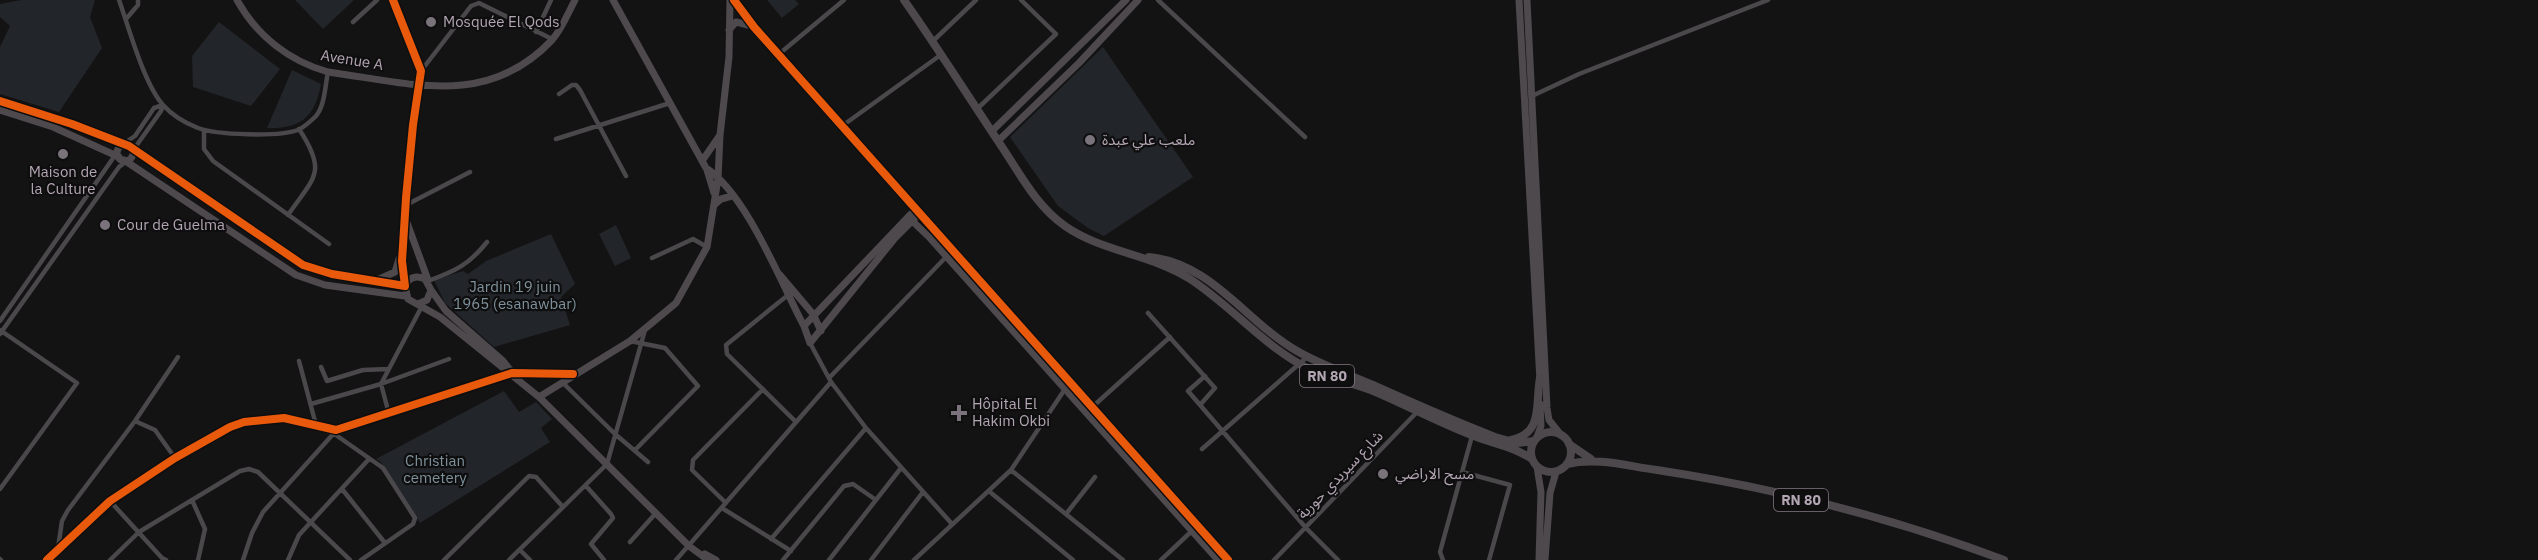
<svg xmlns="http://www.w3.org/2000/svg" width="2538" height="560" font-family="'IBM Plex Sans','Noto Sans Arabic',sans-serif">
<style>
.green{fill:#222529}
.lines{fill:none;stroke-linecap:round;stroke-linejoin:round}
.street{stroke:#4a484a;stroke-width:4.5}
.secondary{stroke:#4d494d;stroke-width:7}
.primary{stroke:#4c484c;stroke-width:8}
.cycleway-casing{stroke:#0f0e0f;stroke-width:11}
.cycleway{stroke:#e8590c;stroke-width:8}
.poi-dot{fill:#7b737b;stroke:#0f0e0f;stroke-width:2}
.labels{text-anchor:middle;stroke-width:4.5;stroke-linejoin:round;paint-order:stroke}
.shield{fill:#0f0e0f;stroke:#827882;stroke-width:1.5}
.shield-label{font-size:14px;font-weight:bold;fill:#b3a6b3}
.poi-label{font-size:15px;fill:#b3a6b3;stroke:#0f0e0f;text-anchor:start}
.street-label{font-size:15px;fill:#b3a6b3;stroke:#0f0e0f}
.park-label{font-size:15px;fill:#7f929c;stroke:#0f0e0f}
</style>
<rect width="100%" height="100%" fill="#141314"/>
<path class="green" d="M 21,0 L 95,0 L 90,17 L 102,48 L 59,112 L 0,94 L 0,47 L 10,26 L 0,17 L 0,4 Z
M 295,0 L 354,0 L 323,29 Z
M 767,0 L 795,0 L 799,4 L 782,18 Z
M 219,22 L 280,69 L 251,106 L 193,87 L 192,56 Z
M 1103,47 L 1193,177 L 1104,236 L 1088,228 L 1058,206 L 1010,137 Z
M 292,70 L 321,84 C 315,117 301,129 267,128 Z
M 616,225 L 631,258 L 615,266 L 599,234 Z
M 551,234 L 575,284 L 561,297 L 570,325 L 494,347 L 445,303 L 434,280 L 463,271 L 468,274 L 486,261 Z
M 504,391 L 519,412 L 536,402 L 552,419 L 541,428 L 550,442 L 420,523 L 380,461 L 376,459 Z"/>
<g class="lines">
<path class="street" d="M 119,0 C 129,28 144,84 163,105 C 172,115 185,123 198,128 C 216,135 279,137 298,130 C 304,127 311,121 316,116 C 325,105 325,86 328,72
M 393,0 L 421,71 L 418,84
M 1158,0 L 1305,137
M 126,19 L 138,5 L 138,0
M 353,22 L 377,0
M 536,32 L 551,0
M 933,41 L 976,0
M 779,54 L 844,0
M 421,71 L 471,6 L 479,3 L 552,39
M 559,94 L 572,85 L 576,85 L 580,90 L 626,176
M 1532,96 L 1579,74 L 1768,0
M 977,109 L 1056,34 L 1021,0
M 842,126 L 942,54
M 204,130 L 204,149 L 213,161 L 329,244
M 556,139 L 670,103
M 123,144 L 135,136 L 154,108 L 163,105 L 161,111 L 134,149
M 406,205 L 470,172
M 288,215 C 314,177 328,173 299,129
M 652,258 L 693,239 L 707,247
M 428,281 C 455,271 469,265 487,242
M 788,295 L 726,345 L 727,354 L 796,422
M 1148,313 L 1215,388 L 1200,405
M 0,321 L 118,151
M 0,330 L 77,383 L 0,489
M 0,334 L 119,167 L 128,160
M 630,341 L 665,348 L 698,386 L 635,450
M 810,343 L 831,382 L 866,428 L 952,524
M 299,361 L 316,425
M 321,367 L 327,381 L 363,370 L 389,369
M 1205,376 L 1188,391 L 1306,528 L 1338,560
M 829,378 L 946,257
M 562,382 L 615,434 L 648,462
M 311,404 L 381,384 L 449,359
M 1090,409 L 1170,337
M 389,414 L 381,384 L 422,306
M 135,421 L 155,430 L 175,458
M 333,433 L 383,468 L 415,518 L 413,524 L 361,560
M 1202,449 L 1307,357
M 1011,470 L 1123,560
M 1462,472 L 1510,485 L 1489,560
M 586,486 L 611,514 L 613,518 L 591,544 L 604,560
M 342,489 L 385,543
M 990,492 L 1073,560
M 192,500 L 205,529 L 198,560
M 110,501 L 162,558 L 166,560
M 726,503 L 692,470 L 693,460 L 763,389
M 722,508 L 791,551
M 1066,514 L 1095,477
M 771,539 L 866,428
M 630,542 L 656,513
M 58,548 L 62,521 L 68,510 L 135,421 L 178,357
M 520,550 L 530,560
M 0,559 L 1,560
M 47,560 L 110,501 L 175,458 L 230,427 L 257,419 L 273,418 L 336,430 L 511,374
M 110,560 L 139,532 L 240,471 L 249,469 L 258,472 L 350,560
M 243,560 L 252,533 L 263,512 L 335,432
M 288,560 L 299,535 L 369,459
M 444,560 L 529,476 L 536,477 L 563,507
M 509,560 L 607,464 L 645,330
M 676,560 L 831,382
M 783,560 L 844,486 L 853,484 L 876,500
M 829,560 L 901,468
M 871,560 L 923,492
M 914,560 L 1011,470 L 1065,389
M 1161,560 L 1194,529
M 1274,560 L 1418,411
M 1443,560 L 1440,552 L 1472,436"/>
<path class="secondary" d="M 237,0 C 257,36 289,61 328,72 C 410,83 487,109 552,40 C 562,29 568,13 575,0
M 613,0 L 706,168 C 747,195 780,281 804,326 L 810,343 L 895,238 L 919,214
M 734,0 L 754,27 L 1228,560
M 1519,0 L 1540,381
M 1527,0 L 1547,408 L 1549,420 L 1561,435
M 729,30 L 736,22 L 752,26
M 0,101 L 72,124 L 129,146 L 303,265 L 332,274 L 405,286 L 402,261 L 406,198 L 418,84
M 0,110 L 53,127 L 119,157
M 992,131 L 1126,0
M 998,141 L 1079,63 L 1138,0
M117 153a8 8 0 1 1 16 0a8 8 0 1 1-16 0Z
M 124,160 L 296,275 L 325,285 L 405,296
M 702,161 L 720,135
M 707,170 L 714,193
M 714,205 L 721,199 L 732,196
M 908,217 L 929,237 L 1218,560
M 406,220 L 428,280
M 780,275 L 813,314 L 821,331
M 377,280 L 395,272 L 399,259
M 431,290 L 446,311 L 503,361 L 511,371
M 418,304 L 427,300 L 431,290 L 425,279 C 416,275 409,277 405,286 L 408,299 L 440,317 L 539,397 L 689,546 L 708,560
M 804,326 L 911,214
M 512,373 L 572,374
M 539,397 L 630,341 L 676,303 L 707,247 L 718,179 L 720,135 L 729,57 L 730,0
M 1537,437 L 1541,426 L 1540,404
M 1537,467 L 1541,492 L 1539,560
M 705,554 L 716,560
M 1545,560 L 1550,493 L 1556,472"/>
<path class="primary" d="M 904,0 C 937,47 968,96 1000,144 C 1019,172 1036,206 1065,226 C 1102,252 1151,254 1190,279 C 1233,307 1266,349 1313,371 C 1335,380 1357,384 1378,393 C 1408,406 1438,422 1469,434 C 1490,443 1513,446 1532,459
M 1149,257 C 1212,263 1246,322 1297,351 C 1321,365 1348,374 1373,385 C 1413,403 1454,421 1495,437 L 1517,443 L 1534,441
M1531 452a20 20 0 1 1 40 0a20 20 0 1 1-40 0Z
M 1511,440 C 1544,433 1535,404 1540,378
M 1569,444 L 1591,459
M 1567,464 C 1597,457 1627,466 1657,470 C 1775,488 1893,518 2004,560"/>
<g class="cycleway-casing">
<path id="cycleway" d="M 734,0 L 754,27 L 1228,560
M 0,101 L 72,124 L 129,146 L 303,265 L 332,274 L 405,286 L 402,261 L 406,198 L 413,125 L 421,71 L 393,0
M 47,560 L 110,501 L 175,458 L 230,427 L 244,422 L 284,418 L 336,430 L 512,373 L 573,374"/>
</g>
<use href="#cycleway" class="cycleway"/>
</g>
<g class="poi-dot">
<circle cx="431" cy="22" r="6"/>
<circle cx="1090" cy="140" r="6"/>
<circle cx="63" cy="154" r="6"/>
<circle cx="105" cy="225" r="6"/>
<path d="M956 404h6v6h6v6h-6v6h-6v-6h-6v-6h6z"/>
<circle cx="1383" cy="474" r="6"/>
</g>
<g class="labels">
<g class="shield">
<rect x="1300" y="365" width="54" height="22" rx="4.5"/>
<rect x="1774" y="489" width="54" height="22" rx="4.5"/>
</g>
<g class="shield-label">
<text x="1327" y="381">RN 80</text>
<text x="1801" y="505">RN 80</text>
</g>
<g class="poi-label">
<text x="443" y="27">Mosquée El Qods</text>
<text x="1102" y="145">ملعب علي عبدة</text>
<text x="63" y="177" text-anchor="middle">Maison de<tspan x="63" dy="17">la Culture</tspan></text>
<text x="117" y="230">Cour de Guelma</text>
<text x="972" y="409">Hôpital El<tspan x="972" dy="17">Hakim Okbi</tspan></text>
<text x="1395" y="479">مسح الاراضي</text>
</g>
<g class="street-label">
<text transform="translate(352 60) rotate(9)" y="5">Avenue A</text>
<text transform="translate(1340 475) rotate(-46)" y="5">شارع سيريدي حورية</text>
</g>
<g class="park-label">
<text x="515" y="292">Jardin 19 juin<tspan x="515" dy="17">1965 (esanawbar)</tspan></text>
<text x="435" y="466">Christian<tspan x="435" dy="17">cemetery</tspan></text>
</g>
</g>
</svg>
